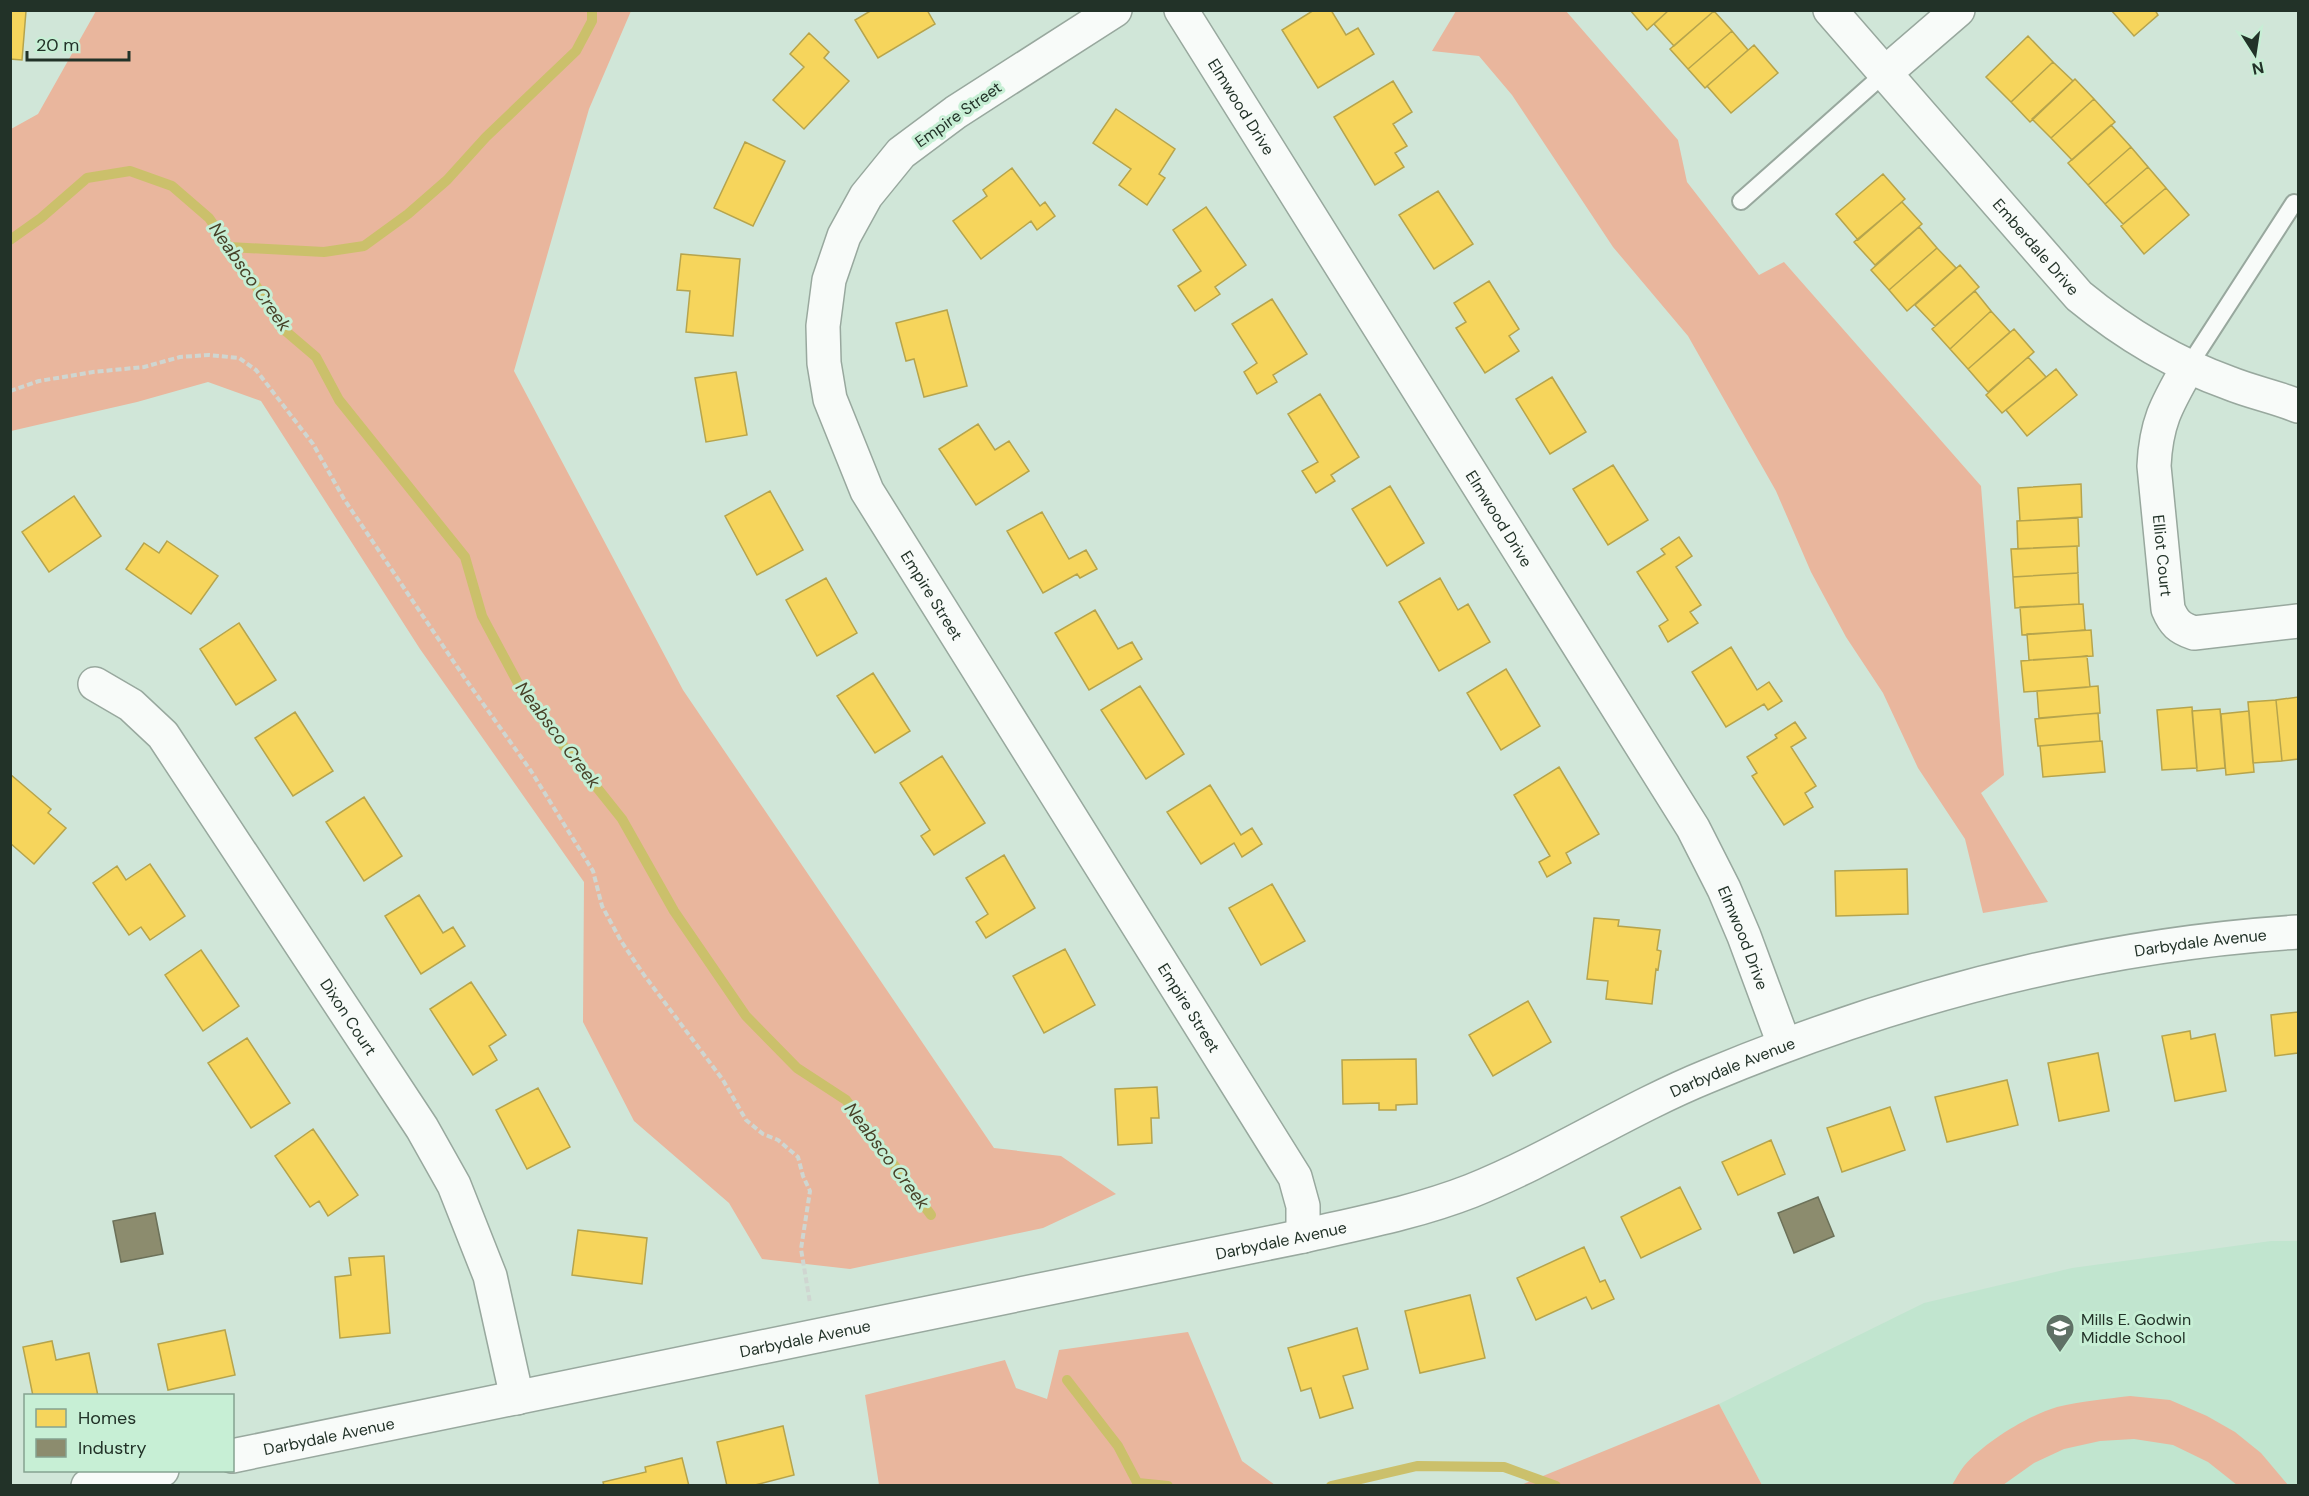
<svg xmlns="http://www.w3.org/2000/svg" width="2309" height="1496" font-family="'DM Sans',sans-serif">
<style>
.built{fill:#c1e5cf}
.green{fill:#e9b69d}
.homes{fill:#f6d55c;stroke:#b6a44c;stroke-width:1.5}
.industry{fill:#8c8c6e;stroke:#6c7159;stroke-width:1.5}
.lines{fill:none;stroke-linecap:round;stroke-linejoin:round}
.stream{stroke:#cbc06b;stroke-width:10}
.lane-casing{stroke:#98a89e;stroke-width:20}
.street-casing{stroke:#98a89e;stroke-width:36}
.secondary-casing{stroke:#98a89e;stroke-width:36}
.path{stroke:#cfd6d1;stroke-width:4;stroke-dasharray:6 3;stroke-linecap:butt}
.lane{stroke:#f8fbf9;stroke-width:16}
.street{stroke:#f8fbf9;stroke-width:33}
.secondary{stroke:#f8fbf9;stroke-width:33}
.labels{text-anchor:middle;stroke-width:6;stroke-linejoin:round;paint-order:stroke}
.street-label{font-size:16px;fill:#223228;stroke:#c7efd5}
.poi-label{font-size:16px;fill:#223228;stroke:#c7efd5;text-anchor:start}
.water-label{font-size:18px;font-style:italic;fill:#474128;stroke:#c7efd5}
</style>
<rect width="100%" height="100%" fill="#d0e6d8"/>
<path class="built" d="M 2271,1241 L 2298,1241 L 2298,1485 L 1762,1485 L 1719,1404 L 1924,1303 L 2072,1268 Z"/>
<path class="green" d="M 96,11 L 631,11 L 589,109 L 514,371 L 683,690 L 994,1148 L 1061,1156 L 1116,1194 L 1043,1228 L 850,1269 L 762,1259 L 729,1203 L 634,1121 L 583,1022 L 584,882 L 420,649 L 261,401 L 208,382 L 137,402 L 11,431 L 11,129 L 38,114 Z
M 1456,11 L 1566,11 L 1678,140 L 1687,182 L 1759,275 L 1784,262 L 1981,486 L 2004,775 L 1981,793 L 2048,902 L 1983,913 L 1965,839 L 1918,768 L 1883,693 L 1846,637 L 1811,572 L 1776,491 L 1688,336 L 1613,247 L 1512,95 L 1479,56 L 1432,51 Z
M 1188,1332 L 1242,1461 L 1275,1485 L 879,1485 L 865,1395 L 1005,1360 L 1016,1388 L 1047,1399 L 1059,1350 Z
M 2130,1396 L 2170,1400 L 2207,1416 L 2235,1432 L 2261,1453 L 2288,1485 L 2237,1485 L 2208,1462 L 2173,1445 L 2134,1439 L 2100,1441 L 2064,1449 L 2034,1463 L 2003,1485 L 1952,1485 C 1956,1479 1959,1472 1964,1466 C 1985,1442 2027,1416 2057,1407 C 2081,1401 2106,1399 2130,1396 Z
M 1719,1404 L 1762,1485 L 1521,1485 Z"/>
<path class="homes" d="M 10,10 L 26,11 L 22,60 L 10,59 Z
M 872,10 L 927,10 L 935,24 L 878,58 L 855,20 Z
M 1314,10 L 1331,10 L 1346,35 L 1358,28 L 1374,54 L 1318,88 L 1282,30 Z
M 1630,10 L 1669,10 L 1647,30 Z
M 1669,10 L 1715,10 L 1674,46 L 1654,24 Z
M 2111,10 L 2155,10 L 2158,15 L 2134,36 Z
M 1714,11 L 1732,31 L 1688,69 L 1670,49 Z
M 1732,31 L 1748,50 L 1705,88 L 1688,69 Z
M 809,33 L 829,52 L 824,58 L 849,81 L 804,129 L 773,100 L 804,67 L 790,54 Z
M 2028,36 L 2053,62 L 2011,102 L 1986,77 Z
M 1754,45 L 1778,73 L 1731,113 L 1707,86 Z
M 2053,62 L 2073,81 L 2030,122 L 2011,102 Z
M 2075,79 L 2094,99 L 2051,138 L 2032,119 Z
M 1393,81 L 1412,112 L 1393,124 L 1407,146 L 1395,153 L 1404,167 L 1375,185 L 1334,117 Z
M 2094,99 L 2115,122 L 2072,160 L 2051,138 Z
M 1116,109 L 1175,149 L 1159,174 L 1165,178 L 1147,205 L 1119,185 L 1131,169 L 1093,143 Z
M 2111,125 L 2131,147 L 2088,185 L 2068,163 Z
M 745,142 L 785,161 L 753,226 L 714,208 Z
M 2131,147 L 2148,167 L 2105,204 L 2088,185 Z
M 2148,167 L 2166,188 L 2123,224 L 2105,204 Z
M 1012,168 L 1040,206 L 1045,202 L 1055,216 L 1037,230 L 1031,221 L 981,259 L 953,221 L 987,196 L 983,190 Z
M 1883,174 L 1905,199 L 1858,240 L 1836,214 Z
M 2166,188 L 2189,215 L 2144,254 L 2121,226 Z
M 1438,191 L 1473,244 L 1434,269 L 1399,215 Z
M 1902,202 L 1922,224 L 1875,265 L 1854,242 Z
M 1206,207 L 1246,265 L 1215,287 L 1220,294 L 1195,311 L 1178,286 L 1201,271 L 1173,230 Z
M 1919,227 L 1937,248 L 1889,290 L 1871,270 Z
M 1937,248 L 1956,268 L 1907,311 L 1889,290 Z
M 681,254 L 740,259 L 733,336 L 686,332 L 690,291 L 677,290 Z
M 1960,265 L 1979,287 L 1935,326 L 1915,305 Z
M 1489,281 L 1519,329 L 1509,336 L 1519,351 L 1485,373 L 1456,328 L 1466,322 L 1454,303 Z
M 1975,291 L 1991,311 L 1950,349 L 1932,329 Z
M 1272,299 L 1307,354 L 1273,375 L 1277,382 L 1257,394 L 1244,372 L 1257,363 L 1232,324 Z
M 947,310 L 967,386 L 924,397 L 914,359 L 906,361 L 896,323 Z
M 1991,311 L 2010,332 L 1968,369 L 1950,349 Z
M 2014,329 L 2034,352 L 1988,392 L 1968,369 Z
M 2028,357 L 2046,377 L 2002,413 L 1986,395 Z
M 2056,369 L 2077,395 L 2027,436 L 2006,410 Z
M 736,372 L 747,435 L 706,442 L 695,378 Z
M 1552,377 L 1586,432 L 1550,454 L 1516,399 Z
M 1320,394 L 1359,457 L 1331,475 L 1335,481 L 1316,493 L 1302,471 L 1318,462 L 1288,414 Z
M 978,424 L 995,450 L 1009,441 L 1029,471 L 976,505 L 939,449 Z
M 1613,465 L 1648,520 L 1608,545 L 1573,489 Z
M 2081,484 L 2082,517 L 2020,521 L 2018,488 Z
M 1390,486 L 1424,543 L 1387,566 L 1352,509 Z
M 770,491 L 803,550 L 757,575 L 725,516 Z
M 74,496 L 101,536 L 49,572 L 22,532 Z
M 1042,512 L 1069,559 L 1086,550 L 1097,569 L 1080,578 L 1077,574 L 1043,593 L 1007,531 Z
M 2078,518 L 2079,546 L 2018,549 L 2017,521 Z
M 1679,537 L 1692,556 L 1676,567 L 1701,605 L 1690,612 L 1698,623 L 1668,642 L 1659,626 L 1668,620 L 1637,572 L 1665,554 L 1661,549 Z
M 167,541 L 218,576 L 191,614 L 126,569 L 144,543 L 159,553 Z
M 2077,546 L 2078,573 L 2013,577 L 2011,549 Z
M 2078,573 L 2079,604 L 2015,608 L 2013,577 Z
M 826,578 L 857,633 L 817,656 L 786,600 Z
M 1440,578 L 1458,610 L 1468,604 L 1490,642 L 1439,671 L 1399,602 Z
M 2083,604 L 2085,630 L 2022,635 L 2020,607 Z
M 1095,610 L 1118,649 L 1132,642 L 1142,659 L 1089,690 L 1055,633 Z
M 239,623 L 276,680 L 236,705 L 200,649 Z
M 2091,630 L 2093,656 L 2029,660 L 2027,634 Z
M 1731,647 L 1757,690 L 1769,682 L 1782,701 L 1768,710 L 1764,704 L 1726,727 L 1692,672 Z
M 2087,656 L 2090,687 L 2024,692 L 2021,661 Z
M 1506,669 L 1540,726 L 1501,750 L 1467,693 Z
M 873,673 L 910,731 L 875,753 L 837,696 Z
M 1140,686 L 1184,754 L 1146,779 L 1101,710 Z
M 2098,686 L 2100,713 L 2039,718 L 2037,691 Z
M 2298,697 L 2298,759 L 2282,761 L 2276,700 Z
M 2276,700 L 2282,761 L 2253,763 L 2248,702 Z
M 2192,707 L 2197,768 L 2162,770 L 2157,710 Z
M 2220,709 L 2225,768 L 2197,771 L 2192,711 Z
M 2249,711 L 2254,772 L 2226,775 L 2221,714 Z
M 295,712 L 333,771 L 293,796 L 255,738 Z
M 2098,713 L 2100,741 L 2038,746 L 2035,719 Z
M 1795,722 L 1806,738 L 1791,747 L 1816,786 L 1805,793 L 1813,807 L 1784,825 L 1752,776 L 1757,773 L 1747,757 L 1777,738 L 1775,735 Z
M 2102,741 L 2105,772 L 2043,777 L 2040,746 Z
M 942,756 L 985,823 L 934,855 L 921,836 L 930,830 L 900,783 Z
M 1559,767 L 1599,834 L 1566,853 L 1571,863 L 1547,877 L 1539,862 L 1550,856 L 1514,795 Z
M 10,774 L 51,809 L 48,813 L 66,828 L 34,864 L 10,843 Z
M 1210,785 L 1241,835 L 1252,828 L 1262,844 L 1242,857 L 1234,843 L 1201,864 L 1167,812 Z
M 364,797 L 402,856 L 364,881 L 326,822 Z
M 1004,855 L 1035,908 L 986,938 L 976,922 L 988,914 L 966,878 Z
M 150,864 L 185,916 L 150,940 L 141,927 L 129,935 L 93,883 L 117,866 L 126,880 Z
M 1907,869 L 1908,914 L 1836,916 L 1835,871 Z
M 1272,884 L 1305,941 L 1261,965 L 1229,908 Z
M 419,895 L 443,933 L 453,927 L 465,946 L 421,974 L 385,916 Z
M 1594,918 L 1619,920 L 1618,926 L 1660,930 L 1657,950 L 1661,951 L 1658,970 L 1656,969 L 1652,1004 L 1606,999 L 1608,981 L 1587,979 Z
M 1065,949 L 1095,1005 L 1044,1033 L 1013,976 Z
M 201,950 L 239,1006 L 203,1031 L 165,975 Z
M 471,982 L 506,1035 L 489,1046 L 497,1060 L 473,1075 L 430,1009 Z
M 1528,1001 L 1551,1042 L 1493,1076 L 1469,1035 Z
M 2298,1012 L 2298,1053 L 2275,1056 L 2271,1015 Z
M 2190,1031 L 2191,1039 L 2215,1034 L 2226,1091 L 2175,1101 L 2162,1036 Z
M 247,1038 L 290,1103 L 251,1128 L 208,1063 Z
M 2098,1053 L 2109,1111 L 2059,1121 L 2048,1063 Z
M 1416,1059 L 1417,1104 L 1396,1105 L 1396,1110 L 1379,1110 L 1379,1103 L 1343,1104 L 1342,1060 Z
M 2007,1080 L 2018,1125 L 1947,1142 L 1935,1097 Z
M 1157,1087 L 1159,1118 L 1151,1118 L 1152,1143 L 1118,1145 L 1115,1089 Z
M 538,1088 L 570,1147 L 527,1169 L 496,1110 Z
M 1890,1107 L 1905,1150 L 1842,1172 L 1827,1128 Z
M 313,1129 L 358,1195 L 328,1216 L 319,1201 L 310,1207 L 275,1156 Z
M 1771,1140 L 1785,1174 L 1738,1195 L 1722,1162 Z
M 1680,1187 L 1701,1229 L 1641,1258 L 1621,1217 Z
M 578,1230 L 647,1238 L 642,1284 L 572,1275 Z
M 1584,1247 L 1600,1282 L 1605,1280 L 1614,1299 L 1592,1309 L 1586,1297 L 1536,1320 L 1517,1278 Z
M 384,1256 L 390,1333 L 340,1338 L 335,1277 L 351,1275 L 349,1258 Z
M 1470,1295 L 1485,1358 L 1420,1373 L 1405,1311 Z
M 1357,1328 L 1368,1369 L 1343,1376 L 1353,1408 L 1320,1418 L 1311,1388 L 1301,1391 L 1288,1348 Z
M 225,1330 L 235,1375 L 168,1390 L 158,1344 Z
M 52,1341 L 56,1360 L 89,1353 L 98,1396 L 33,1396 L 23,1347 Z
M 783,1426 L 794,1475 L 751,1486 L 727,1486 L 717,1442 Z
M 682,1458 L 689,1486 L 604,1486 L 603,1482 L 646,1472 L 645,1467 Z"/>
<path class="industry" d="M 1818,1197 L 1834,1236 L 1794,1253 L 1778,1213 Z
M 155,1213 L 163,1254 L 121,1262 L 113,1221 Z"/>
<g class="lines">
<path class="stream" d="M 10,240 L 41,218 L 87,178 L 130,171 L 172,186 L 209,218 L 253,281 L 282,328 L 316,357 L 339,400 L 465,557 L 482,616 L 527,700 L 622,819 L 674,911 L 746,1016 L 797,1068 L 846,1100 L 931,1215
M 229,247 L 324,252 L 364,246 L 408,214 L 447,180 L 486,137 L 576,51 L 592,21 L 592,10
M 1067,1380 L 1118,1446 L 1139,1486
M 1140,1486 L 1138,1483 L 1168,1486
M 1331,1486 L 1417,1466 L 1504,1467 L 1556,1486"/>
<g class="lane-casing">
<path id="lane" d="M 1741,201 L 1885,73
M 2188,367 L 2294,203"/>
</g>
<g class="street-casing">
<g id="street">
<path id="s1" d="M 1115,10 L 956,112 L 901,153 L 866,196 L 844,236 L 829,280 L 823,326 L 824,363 L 830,399 L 867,491 L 1295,1177 L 1303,1206 L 1303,1236"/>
<path id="s2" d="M 1181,10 L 1693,828 L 1724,889 L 1744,936 L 1784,1044"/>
<path id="s3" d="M 1830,10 L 2079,296 C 2124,333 2173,363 2229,383 C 2251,392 2276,397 2298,406"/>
<path d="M 1885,73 L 1958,10"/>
<path id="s4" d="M 2188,367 C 2167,404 2156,422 2154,466 L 2168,609 C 2174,623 2179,628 2194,633 L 2298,621"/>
<path id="s5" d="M 95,684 L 131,705 L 163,735 L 422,1128 L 454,1185 L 490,1276 L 517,1398"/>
</g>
</g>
<g class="secondary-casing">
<g id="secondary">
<path id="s6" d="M 232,1456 L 1303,1236 C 1360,1223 1417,1212 1471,1191 C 1553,1158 1627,1109 1708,1076 C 1897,997 2093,945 2298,932"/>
<path d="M 88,1486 L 162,1470"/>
</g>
</g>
<path class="path" d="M 10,391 L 39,381 L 93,372 L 144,367 L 180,357 L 209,355 L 239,358 L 256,370 L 313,444 L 344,499 L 464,677 L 531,771 L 593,871 L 602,906 L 621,941 L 644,975 L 723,1080 L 746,1120 L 763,1134 L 778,1140 L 798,1157 L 803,1176 L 810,1191 L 801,1249 L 810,1303"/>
<use href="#lane" class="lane"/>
<use href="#street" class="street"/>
<use href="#secondary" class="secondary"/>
</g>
<defs>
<g id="school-pin" transform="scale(1.5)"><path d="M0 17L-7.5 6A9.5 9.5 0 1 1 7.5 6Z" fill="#5f7166" stroke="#c7efd5"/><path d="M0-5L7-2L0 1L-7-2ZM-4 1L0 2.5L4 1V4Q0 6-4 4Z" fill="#fff"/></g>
</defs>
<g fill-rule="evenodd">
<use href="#school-pin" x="2060" y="1328"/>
</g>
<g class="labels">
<g class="street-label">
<text dy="6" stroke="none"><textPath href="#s2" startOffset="114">Elmwood Drive</textPath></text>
<text transform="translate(958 114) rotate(-35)" y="6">Empire Street</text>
<text dy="6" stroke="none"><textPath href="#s3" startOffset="314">Emberdale Drive</textPath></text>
<text dy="6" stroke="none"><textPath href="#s2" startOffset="600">Elmwood Drive</textPath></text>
<text dy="6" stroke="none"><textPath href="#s4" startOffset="196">Elliot Court</textPath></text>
<text dy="6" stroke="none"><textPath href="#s1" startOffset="747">Empire Street</textPath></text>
<text dy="6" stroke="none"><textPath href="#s2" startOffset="1086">Elmwood Drive</textPath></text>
<text dy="6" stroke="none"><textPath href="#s6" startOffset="2043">Darbydale Avenue</textPath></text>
<text dy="6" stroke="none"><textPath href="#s1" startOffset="1233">Empire Street</textPath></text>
<text dy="6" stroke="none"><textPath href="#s5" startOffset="423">Dixon Court</textPath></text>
<text dy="6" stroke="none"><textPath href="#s6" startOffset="1557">Darbydale Avenue</textPath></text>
<text dy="6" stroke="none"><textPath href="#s6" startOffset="1071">Darbydale Avenue</textPath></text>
<text dy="6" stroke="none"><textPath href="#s6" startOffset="585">Darbydale Avenue</textPath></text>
<text dy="6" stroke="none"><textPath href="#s6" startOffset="99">Darbydale Avenue</textPath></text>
</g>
<g class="poi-label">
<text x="2081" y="1325">Mills E. Godwin<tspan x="2081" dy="18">Middle School</tspan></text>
</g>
<g class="water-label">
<text transform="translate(250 277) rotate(55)" y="6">Neabsco Creek</text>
<text transform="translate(558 735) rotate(53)" y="6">Neabsco Creek</text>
<text transform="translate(887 1156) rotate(53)" y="6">Neabsco Creek</text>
</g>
</g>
<rect width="2309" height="1496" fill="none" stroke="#223228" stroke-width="24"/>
<rect x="24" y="1394" width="210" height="78" fill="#c7efd5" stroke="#85a390" stroke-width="1.5"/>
<rect x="36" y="1409" width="30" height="18" fill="#f6d55c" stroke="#85a390" stroke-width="1.5"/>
<text x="78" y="1424" font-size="18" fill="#223228">Homes</text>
<rect x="36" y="1439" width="30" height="18" fill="#8c8c6e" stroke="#85a390" stroke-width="1.5"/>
<text x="78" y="1454" font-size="18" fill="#223228">Industry</text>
<g transform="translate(2255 54) rotate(168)" stroke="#c7efd5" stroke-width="4.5" paint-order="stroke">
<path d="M0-4.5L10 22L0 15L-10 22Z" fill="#223228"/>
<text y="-9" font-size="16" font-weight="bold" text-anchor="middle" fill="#223228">N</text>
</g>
<path d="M27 51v9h102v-9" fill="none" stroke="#223228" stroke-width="3"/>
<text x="36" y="51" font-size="18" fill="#223228" stroke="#c7efd5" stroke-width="4.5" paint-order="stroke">20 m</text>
</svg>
